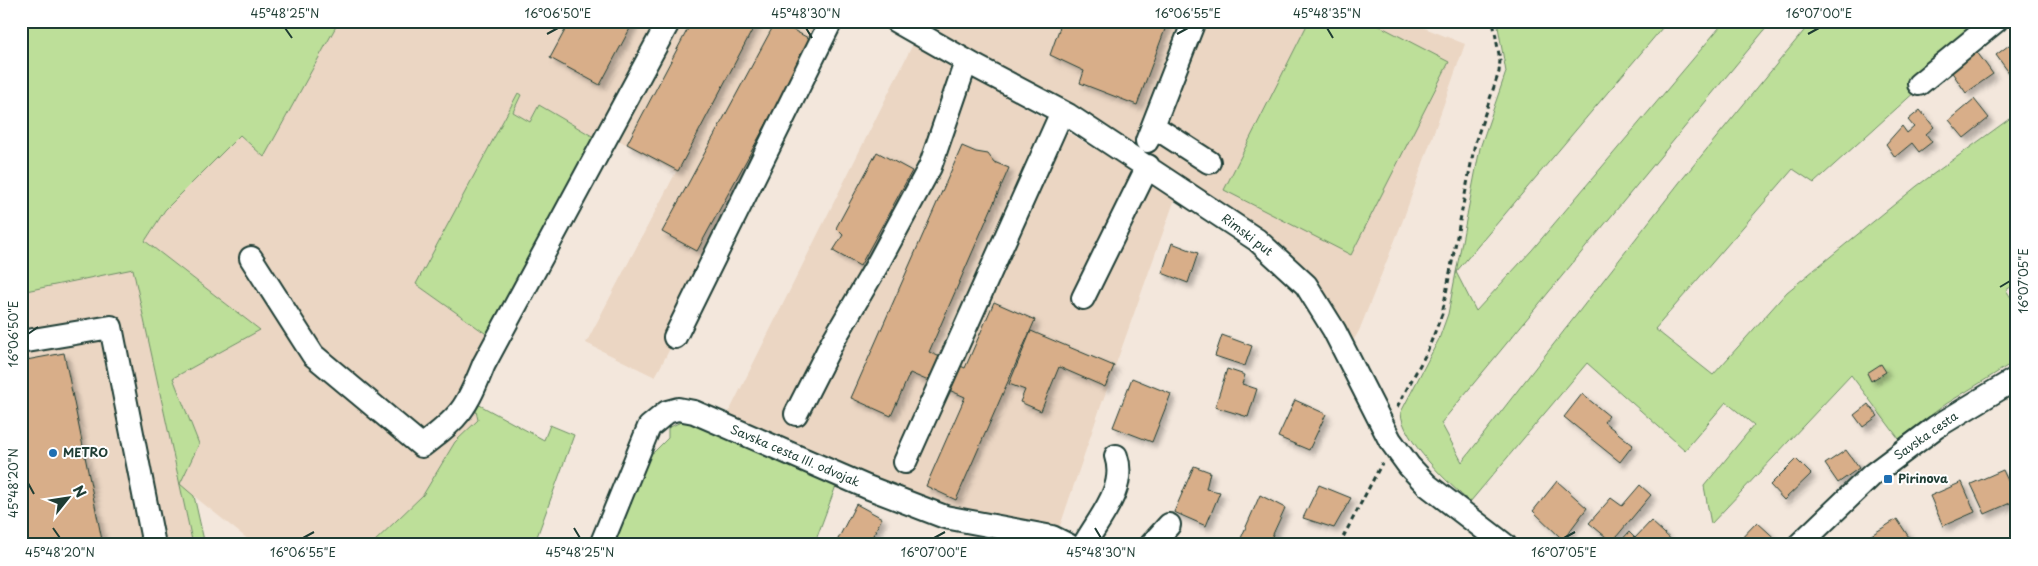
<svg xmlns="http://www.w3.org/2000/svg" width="2038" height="566" font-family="'Playpen Sans',sans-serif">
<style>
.built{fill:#ebd6c3}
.green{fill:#bddf99;stroke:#6e8e66}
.building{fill:#d8ae89;stroke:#1f3d34;filter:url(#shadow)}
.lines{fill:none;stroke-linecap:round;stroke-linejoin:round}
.minor-casing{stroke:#1f3d34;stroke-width:26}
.path{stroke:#1f3d34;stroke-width:3;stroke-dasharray:5 4;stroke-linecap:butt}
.minor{stroke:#fff;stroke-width:22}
.ticks{fill:none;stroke:#1f3d34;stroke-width:2}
.poi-dot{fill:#1f6fb2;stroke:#fff;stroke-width:2}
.labels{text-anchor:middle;stroke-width:4;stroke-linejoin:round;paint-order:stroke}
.street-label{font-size:12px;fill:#1f3d34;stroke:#fff}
.poi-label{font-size:12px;font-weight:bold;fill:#1f3d34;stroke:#fff;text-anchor:start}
.neatline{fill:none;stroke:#1f3d34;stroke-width:2}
.ticks-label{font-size:12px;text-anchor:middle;fill:#1f3d34}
</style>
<defs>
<filter id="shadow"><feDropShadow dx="4.5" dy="4.5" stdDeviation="2.5" flood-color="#0004"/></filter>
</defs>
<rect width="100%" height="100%" fill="#f3e7dc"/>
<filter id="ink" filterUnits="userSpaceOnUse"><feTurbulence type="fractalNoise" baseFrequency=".02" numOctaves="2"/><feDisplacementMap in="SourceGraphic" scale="10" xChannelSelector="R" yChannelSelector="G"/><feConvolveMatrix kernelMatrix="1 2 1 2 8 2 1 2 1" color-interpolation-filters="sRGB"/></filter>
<g filter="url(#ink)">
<path class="built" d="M 339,21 L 843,21 L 655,377 L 586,343 L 676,172 L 604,132 L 599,140 L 539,106 L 530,122 L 513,112 L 521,95 L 518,93 L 417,284 L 503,346 L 474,402 L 478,420 L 455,443 L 423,495 L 371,545 L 255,545 L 180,485 L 193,545 L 21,545 L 21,292 L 133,268 L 180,483 L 199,444 L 173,378 L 259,330 L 145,241 L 165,210 L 240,135 L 264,156 Z
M 914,21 L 1407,21 L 1465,44 L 1403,220 L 1359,331 L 1353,341 L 1330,302 L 1242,218 L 1167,166 Z
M 914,42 L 1176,196 L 1097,417 L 1059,529 L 960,511 L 802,450 L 728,414 Z"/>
<path class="green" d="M 21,21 L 339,21 L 264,157 L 240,135 L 165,210 L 145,241 L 260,330 L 173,378 L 199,444 L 180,484 L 194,496 L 205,545 L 193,545 L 133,269 L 21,292 Z
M 1309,21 L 1370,21 L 1449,62 L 1351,255 L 1224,190 Z
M 1497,21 L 1668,21 L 1456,272 L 1476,311 L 1532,250 L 1725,21 L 1772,21 L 1441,423 L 1462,462 L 1679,183 L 1812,21 L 1981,21 L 1917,90 L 1814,183 L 1793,169 L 1655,329 L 1713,375 L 1787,292 L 1917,186 L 2016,114 L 2017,283 L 2006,290 L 2017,307 L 2017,360 L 1946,404 L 1899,439 L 1851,375 L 1711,524 L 1704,486 L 1754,425 L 1726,402 L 1685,450 L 1587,363 L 1470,502 C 1450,485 1401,439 1401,412 L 1439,339 L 1448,314 L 1480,148 L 1506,72 Z
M 518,93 L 521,95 L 513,112 L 530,122 L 539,105 L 599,140 L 492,338 L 416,284 Z
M 474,402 L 544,440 L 550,425 L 574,435 L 534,545 L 371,545 L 423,495 L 455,442 L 478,420 Z
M 683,421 L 704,423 L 837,483 L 814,545 L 610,545 L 647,455 L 654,452 L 668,438 L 668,428 Z"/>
<path class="building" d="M 570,21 L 634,21 L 600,85 L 550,58 Z
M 692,21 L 757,21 L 678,171 L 627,144 Z
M 776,21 L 812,40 L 697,251 L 662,232 Z
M 1055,21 L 1168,21 L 1137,105 L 1080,83 L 1084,71 L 1050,55 L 1061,24 Z
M 2017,39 L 2017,69 L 2010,74 L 1996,55 Z
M 1977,52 L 1993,74 L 1966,93 L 1951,71 Z
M 1974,99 L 1989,118 L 1964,138 L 1949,120 Z
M 1920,110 L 1934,127 L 1926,134 L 1932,142 L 1919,152 L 1912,143 L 1895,157 L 1886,144 L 1902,126 L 1907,133 L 1914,127 L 1908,120 Z
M 962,146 L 976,152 L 988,154 L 994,162 L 1009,168 L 929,352 L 965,368 L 994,302 L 1035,320 L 956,500 L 926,486 L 965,397 L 910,373 L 891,416 L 851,398 Z
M 877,152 L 912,171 L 860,266 L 833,251 L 843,235 L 836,228 Z
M 1172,243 L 1198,253 L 1188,283 L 1162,273 Z
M 1031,331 L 1114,366 L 1105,387 L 1059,367 L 1041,411 L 1020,402 L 1025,390 L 1009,384 Z
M 1222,335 L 1252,346 L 1245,366 L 1215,356 Z
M 64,353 L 103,545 L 21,545 L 21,361 Z
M 1881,364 L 1886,372 L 1871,381 L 1867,373 Z
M 1227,369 L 1245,375 L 1242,384 L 1257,389 L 1248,417 L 1215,407 Z
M 1132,378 L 1171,394 L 1152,442 L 1113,427 Z
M 1582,394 L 1609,416 L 1604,422 L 1633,445 L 1620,462 L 1564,417 Z
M 1295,400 L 1326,414 L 1309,450 L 1278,437 Z
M 1868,404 L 1878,416 L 1863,427 L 1854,415 Z
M 1846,450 L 1859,468 L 1838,483 L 1825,464 Z
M 1796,459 L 1811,474 L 1784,500 L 1770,485 Z
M 1194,466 L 1210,472 L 1206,489 L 1220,492 L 1206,526 L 1174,512 Z
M 2003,470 L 2017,500 L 1985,514 L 1971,484 Z
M 1557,481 L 1587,508 L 1563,540 L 1533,511 Z
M 1962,482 L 1975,512 L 1943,526 L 1930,496 Z
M 1319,485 L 1351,498 L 1334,528 L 1303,518 Z
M 1640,485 L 1651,495 L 1612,542 L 1589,523 L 1611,498 L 1622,506 Z
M 1260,495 L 1285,508 L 1268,545 L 1238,545 Z
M 856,504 L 882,518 L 868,545 L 835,545 Z
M 1897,519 L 1914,545 L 1873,545 L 1868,537 Z
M 1651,521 L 1677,545 L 1617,545 L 1629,532 L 1635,538 Z
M 1757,522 L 1781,544 L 1780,545 L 1735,545 Z"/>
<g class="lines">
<g class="minor-casing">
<path id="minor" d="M 896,21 L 977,67 L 1068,115 L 1257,240 L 1306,285 L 1334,330 L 1390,440 L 1409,466 L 1427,485 L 1505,545
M 1919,84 L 1996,21
M 1153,126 L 1209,162
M 1147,141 L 1194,21
M 251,258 L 313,355 L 422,446 C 461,416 466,409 484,364 L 669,21
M 1083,298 L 1148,166
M 675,337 L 831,21
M 21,342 L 111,327 L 154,545
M 796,414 L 833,341 L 876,267 L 930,167 L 966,62
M 905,462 L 1062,112
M 601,545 L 649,427 L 667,412 L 678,409 L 694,412 L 867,487 L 945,517 L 1052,537 L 1068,545
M 1084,545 C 1099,518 1127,488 1116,456
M 1151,545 L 1169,525
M 1799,545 L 1872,475 L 1936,427 L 2017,378"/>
</g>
<path class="path" d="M 1397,407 L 1427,352 L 1442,314 L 1475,143 L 1499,72 L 1500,60 L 1493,21
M 1339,545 L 1382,463"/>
<use href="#minor" class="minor"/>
</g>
</g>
<path class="ticks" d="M 285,28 L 292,38M 806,28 L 812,38M 1327,28 L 1333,38M 547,34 L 558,28M 1177,34 L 1188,28M 1808,34 L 1819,28M 2000,287 L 2010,281M 28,334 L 38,327M 28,483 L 34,494M 53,528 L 60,538M 574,528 L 580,538M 1095,528 L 1101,538M 303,538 L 314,532M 934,538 L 945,532M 1564,538 L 1575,532"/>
<g class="poi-dot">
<circle cx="53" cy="453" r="5"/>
<rect x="1883" y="474" width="10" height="10" rx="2.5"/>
</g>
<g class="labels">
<g class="street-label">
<text transform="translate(1247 235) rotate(37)" y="4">Rimski put</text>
<text transform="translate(1926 436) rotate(-35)" y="4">Savska cesta</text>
<text transform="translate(795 456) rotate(23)" y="4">Savska cesta III. odvojak</text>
</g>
<g class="poi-label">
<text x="63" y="457">METRO</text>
<text x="1898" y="483">Pirinova</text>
</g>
</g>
<rect width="2038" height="566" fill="none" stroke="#fff" stroke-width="55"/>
<g transform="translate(68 498) rotate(60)" stroke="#ffffff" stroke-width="4" paint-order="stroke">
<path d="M0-4L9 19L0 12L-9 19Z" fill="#1f3d34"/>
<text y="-8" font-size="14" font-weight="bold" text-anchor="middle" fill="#1f3d34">N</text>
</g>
<rect x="28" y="28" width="1982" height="510" class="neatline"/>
<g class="ticks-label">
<text x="285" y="18">45°48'25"N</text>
<text x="558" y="18">16°06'50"E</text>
<text x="806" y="18">45°48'30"N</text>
<text x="1188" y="18">16°06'55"E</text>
<text x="1327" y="18">45°48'35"N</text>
<text x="1819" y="18">16°07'00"E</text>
<text transform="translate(2024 281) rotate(-90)" y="4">16°07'05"E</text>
<text transform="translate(14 334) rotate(-90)" y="4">16°06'50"E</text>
<text transform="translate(14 483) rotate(-90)" y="4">45°48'20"N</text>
<text x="60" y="557">45°48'20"N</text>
<text x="303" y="557">16°06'55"E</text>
<text x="580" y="557">45°48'25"N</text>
<text x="934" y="557">16°07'00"E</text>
<text x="1101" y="557">45°48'30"N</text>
<text x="1564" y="557">16°07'05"E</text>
</g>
</svg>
